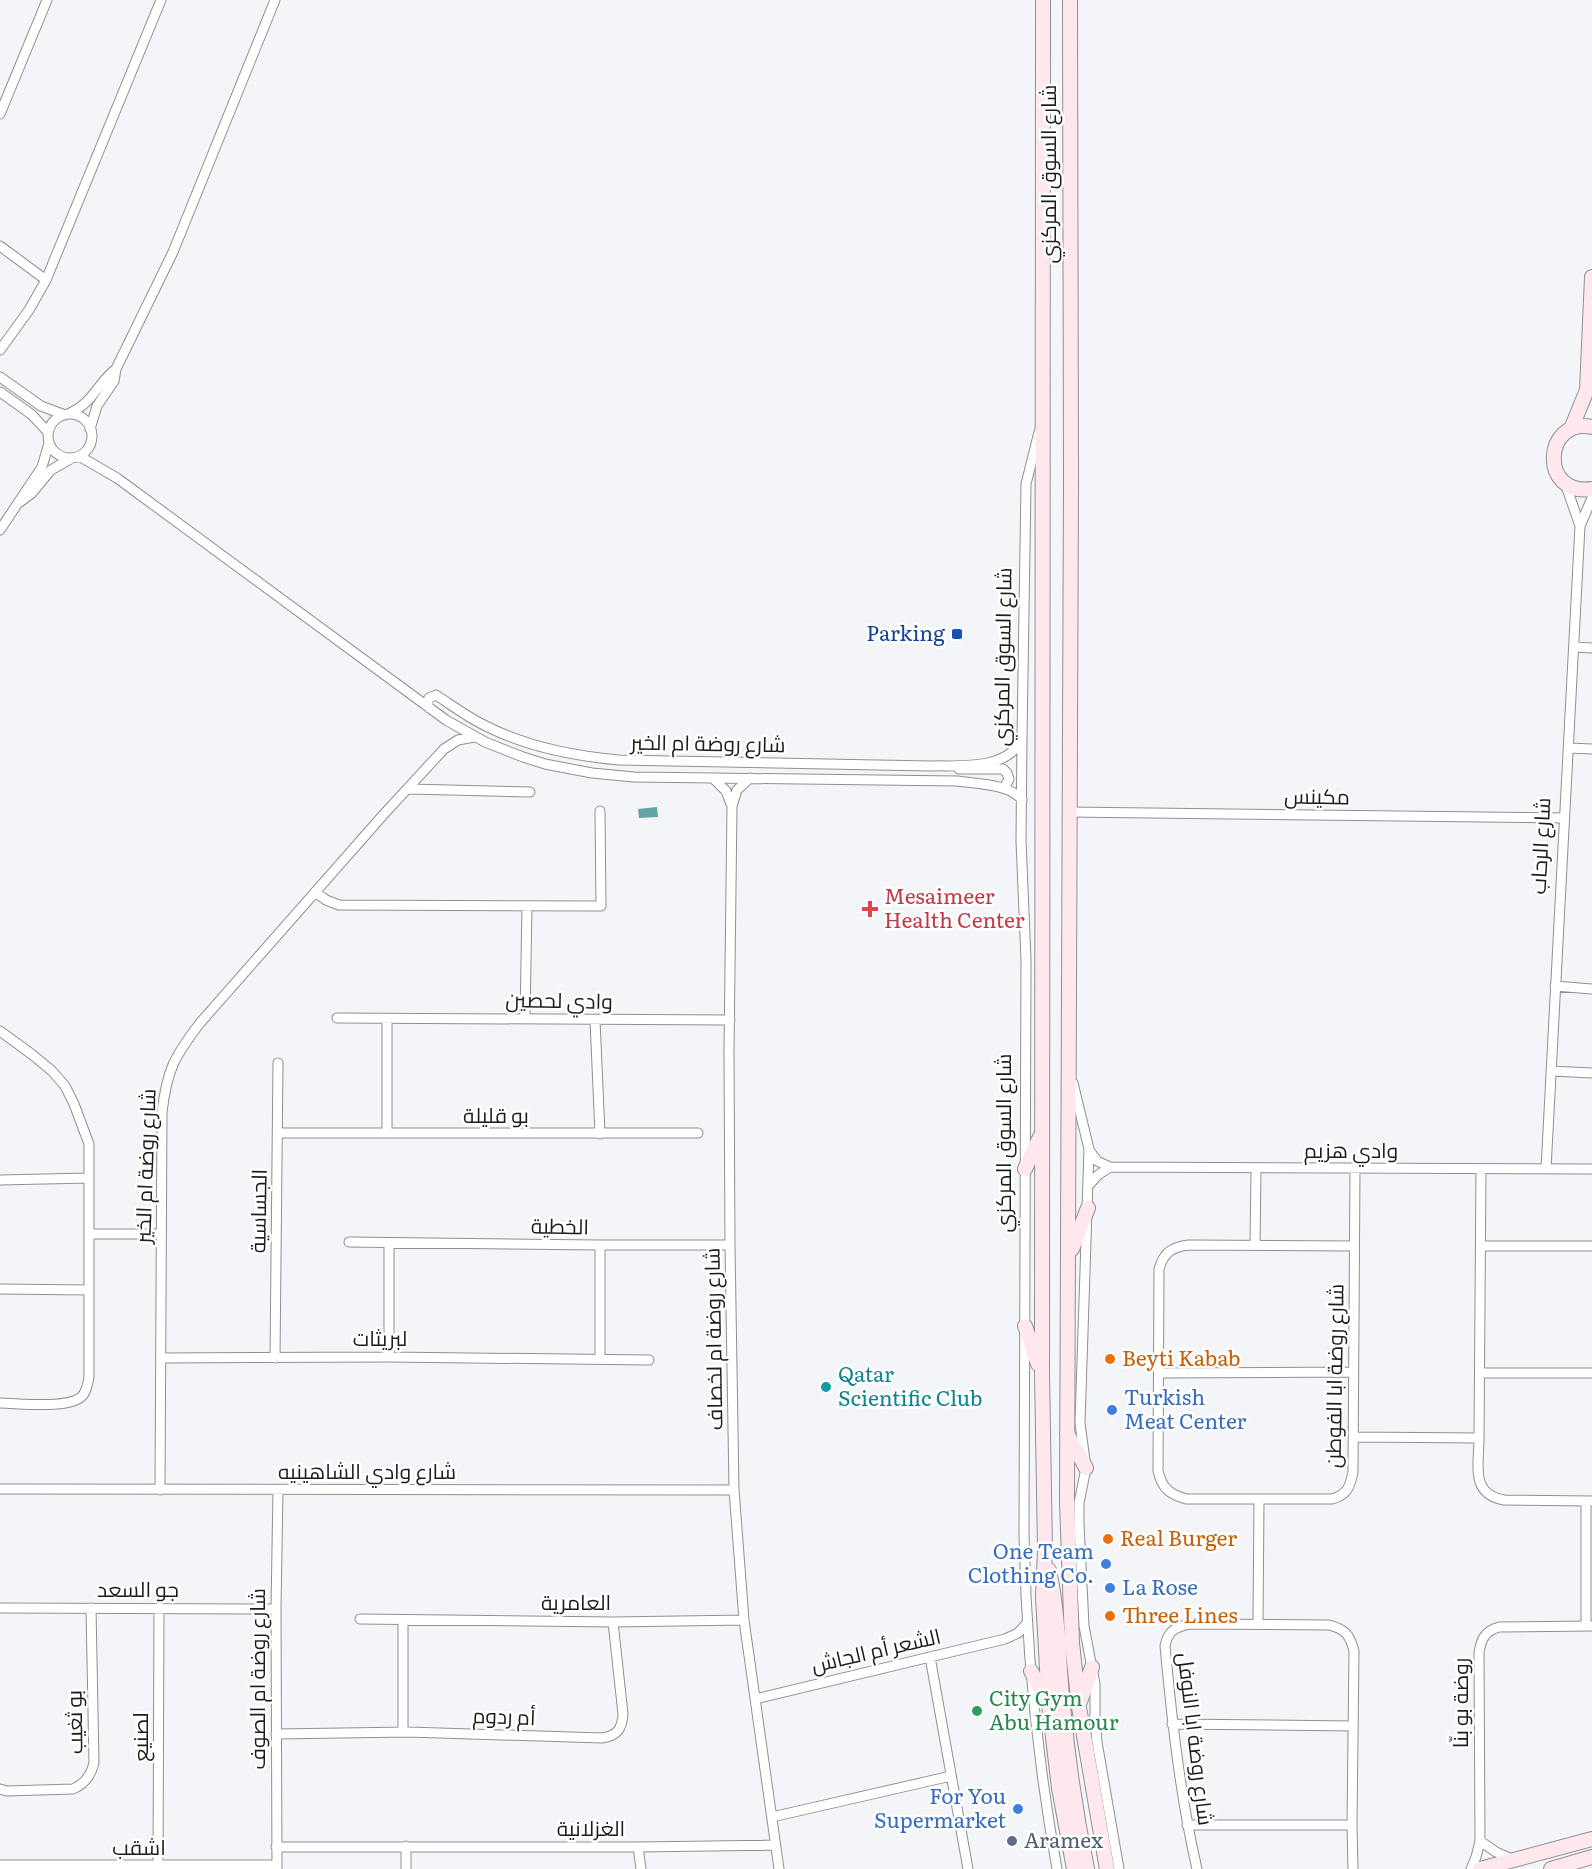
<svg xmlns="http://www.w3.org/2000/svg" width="1592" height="1869" font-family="Literata,Cairo,serif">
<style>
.water{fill:#62a5a7}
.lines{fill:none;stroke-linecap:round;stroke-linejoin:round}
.street-casing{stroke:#8e9092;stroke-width:11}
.secondary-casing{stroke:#8e9092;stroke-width:16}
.street{stroke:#fff;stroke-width:9}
.secondary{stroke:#fee8ed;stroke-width:14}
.transit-dot{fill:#1a4fb4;stroke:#fff;stroke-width:2}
.health-dot{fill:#e0444e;stroke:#fff;stroke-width:2}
.food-dot{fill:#e8710a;stroke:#fff;stroke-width:2}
.culture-dot{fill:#0f9aa8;stroke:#fff;stroke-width:2}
.shop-dot{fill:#3f7fe0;stroke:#fff;stroke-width:2}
.leisure-dot{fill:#2e9e5b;stroke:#fff;stroke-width:2}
.service-dot{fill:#5c6f8a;stroke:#fff;stroke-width:2}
.labels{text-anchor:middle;stroke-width:5;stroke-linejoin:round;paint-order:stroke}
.street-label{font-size:21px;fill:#1c1d1e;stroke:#fff}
.transit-label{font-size:21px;fill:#164399;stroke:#fff;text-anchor:end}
.health-label{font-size:21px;fill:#be3a42;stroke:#fff;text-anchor:start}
.food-label{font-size:21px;fill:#c56008;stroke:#fff;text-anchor:start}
.culture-label{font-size:21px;fill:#0d838f;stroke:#fff;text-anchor:start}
.shop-label{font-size:21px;fill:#366cbe;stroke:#fff;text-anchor:start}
.leisure-label{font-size:21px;fill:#27864d;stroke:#fff;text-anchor:start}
.service-label{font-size:21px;fill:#4e5e75;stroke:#fff;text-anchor:start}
</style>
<rect width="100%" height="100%" fill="#f4f5f8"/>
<path class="water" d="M 657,807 L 658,817 L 639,818 L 638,809 Z"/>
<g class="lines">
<g class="street-casing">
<path id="street" d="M 0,114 L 47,0
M 0,246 L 46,280
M 0,350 L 29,310 L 46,280 L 161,0
M 0,377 L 41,406 L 65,415
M 0,392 L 31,414 L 48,432
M 68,414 C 95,402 96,384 116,369
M48 436a22 22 0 1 1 44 0a22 22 0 1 1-44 0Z
M 90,429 L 97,406 L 114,381 L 116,369 L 173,252 L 275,0
M 1039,432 L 1026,484 L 1022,737 L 1021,841 L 1026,960 L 1024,1534 C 1026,1647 1037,1758 1057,1869
M 79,456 L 117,478 L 446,720 L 485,742 L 523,757 L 545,764 L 592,773 L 634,777 L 713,778 L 957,781 C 977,784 1010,784 1022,800
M 1565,483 L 1580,526
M 20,502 L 32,493 L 51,470 L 72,458
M 0,530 L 42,467 L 49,443
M 1574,647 L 1592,648
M 429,708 L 427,703 L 429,698 L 436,695 C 453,706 470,719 488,727 C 528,747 574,756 619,760 L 930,766 C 959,765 1006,771 1021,740
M 1569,748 L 1592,749
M 959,769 L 1003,769 L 1007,773 L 1009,779 L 1004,788
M 713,778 L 726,791 L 731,804
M 750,778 L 737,790 L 732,806 L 729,1052 L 730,1245 L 734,1490 L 744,1620 L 779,1869
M 409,789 L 530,792
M 1069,812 L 1563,818
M 315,892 L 326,900 L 339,905 L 601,906 L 600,811
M 1555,986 L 1592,989
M 337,1018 L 730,1020
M 525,1018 L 527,906
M 595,1020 L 600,1134
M 0,1031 L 34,1056 L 52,1071 L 65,1086 L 74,1104 L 89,1144 L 89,1377 C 88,1383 87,1390 83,1395 C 71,1410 19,1403 0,1403
M 1551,1071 L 1592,1073
M 1073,1083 L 1089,1149 L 1080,1423 L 1086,1468 L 1079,1503 L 1079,1524 L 1084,1626 L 1095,1684 L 1095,1720 L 1097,1742 L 1119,1869
M 278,1133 L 698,1133
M 387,1133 L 387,1019
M 1089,1150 L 1097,1161 L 1110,1167 L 1592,1169
M 1481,1169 L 1479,1438 C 1479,1465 1470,1494 1504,1500 L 1592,1501
M 1546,1169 L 1580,526 L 1592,498
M 0,1180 L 89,1178
M 1088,1186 L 1098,1175 L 1110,1167
M 89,1234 L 161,1234
M 349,1242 L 600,1245 L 730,1245
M 389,1243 L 389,1357
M 1255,1245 L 1256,1169
M 1354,1246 L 1189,1245 C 1172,1247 1164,1252 1159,1269 L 1158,1471 C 1162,1488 1169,1494 1186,1499 L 1332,1499 C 1347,1495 1350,1487 1353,1472 L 1355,1168
M 1481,1246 L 1592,1246
M 0,1289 L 89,1290
M 161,1358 L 389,1357 L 649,1360
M 275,1358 L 278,1063
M 600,1358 L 600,1245
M 1159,1373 L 1353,1372
M 1480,1373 L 1592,1373
M 1354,1437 L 1479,1438
M 0,1489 L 734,1490
M 160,1490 L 162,1112 C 167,1070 174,1057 200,1023 L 384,814 L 444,749 L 458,740 L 474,737
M 0,1608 L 276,1609
M 360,1619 L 613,1622 L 744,1620
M 403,1620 L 403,1732
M 1258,1624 L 1259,1500
M 1586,1626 L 1586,1501
M 930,1657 L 968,1869
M 755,1699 L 1005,1639 L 1018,1633 L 1027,1623
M 1172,1724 L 1353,1726
M 276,1734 L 408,1732 L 602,1738 C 617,1736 622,1729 623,1714 L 613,1622
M 0,1789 L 7,1791 L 73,1789 C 85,1784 91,1775 94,1763 L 91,1608
M 772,1817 L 951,1776
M 1187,1825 L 1352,1825
M 1480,1841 L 1496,1852 L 1514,1860
M 406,1846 L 406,1869
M 276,1847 L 638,1847 L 775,1845
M 638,1847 L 641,1869
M 0,1865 L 277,1865
M 158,1866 L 159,1608
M 277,1869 L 276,1609 L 278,1490
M 1197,1869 C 1180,1795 1172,1721 1165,1646 C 1168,1631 1174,1628 1189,1624 L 1329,1625 C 1345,1629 1350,1635 1354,1651 L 1352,1825 L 1353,1869
M 1471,1869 L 1476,1857 L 1480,1841 L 1479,1653 C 1481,1639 1485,1631 1499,1627 L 1592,1626"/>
</g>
<g class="secondary-casing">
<path id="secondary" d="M 1043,0 L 1042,1373 L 1045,1550 L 1043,1597 L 1049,1704 L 1059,1788 L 1074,1869
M 1070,0 L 1071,482 L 1067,1502 L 1072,1643 L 1079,1707 L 1107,1869
M 1592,427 C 1543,417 1539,497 1592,489
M 1571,429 L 1587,390 L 1592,277
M 1025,1169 L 1040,1137
M 1072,1249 L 1088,1208
M 1025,1326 L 1038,1364
M 1067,1433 L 1086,1468
M 1049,1570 C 1059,1615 1058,1661 1063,1706 C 1068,1761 1076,1815 1087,1869
M 1031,1671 L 1047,1701
M 1080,1702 L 1092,1667
M 1480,1869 L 1592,1839
M 1551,1869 L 1592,1857"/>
</g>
<use href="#street" class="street"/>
<use href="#secondary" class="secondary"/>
</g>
<rect class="transit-dot" x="951" y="628" width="12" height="12" rx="3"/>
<path class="health-dot" d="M867 900h6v6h6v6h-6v6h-6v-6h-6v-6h6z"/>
<g class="food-dot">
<circle cx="1110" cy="1359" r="6"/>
<circle cx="1108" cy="1539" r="6"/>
<circle cx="1110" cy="1616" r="6"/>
</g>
<circle class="culture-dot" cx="826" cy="1387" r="6"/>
<g class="shop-dot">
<circle cx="1112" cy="1410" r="6"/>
<circle cx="1106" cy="1564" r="6"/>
<circle cx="1110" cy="1588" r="6"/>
<circle cx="1018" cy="1809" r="6"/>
</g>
<circle class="leisure-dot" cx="977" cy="1711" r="6"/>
<circle class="service-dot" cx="1012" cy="1841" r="6"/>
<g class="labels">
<g class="street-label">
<text transform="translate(1049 174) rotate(-90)" y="7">شارع السوق المركزي</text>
<text transform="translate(1003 657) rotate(-89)" y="7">شارع السوق المركزي</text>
<text transform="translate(708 744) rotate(1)" y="7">شارع روضة ام الخير</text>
<text transform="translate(1317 797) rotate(1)" y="7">مكينس</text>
<text transform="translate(1541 846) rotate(-87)" y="7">شارع الرحاب</text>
<text transform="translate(559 1001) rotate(1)" y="7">وادي لحصين</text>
<text x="496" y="1123">بو قليلة</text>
<text transform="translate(1004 1143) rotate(-90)" y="7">شارع السوق المركزي</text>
<text x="1351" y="1158">وادي هزيم</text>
<text transform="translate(146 1166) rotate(-88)" y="7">شارع روضة ام الخير</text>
<text transform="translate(259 1211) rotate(-89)" y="7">الجساسية</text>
<text transform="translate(560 1227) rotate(1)" y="7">الخطية</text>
<text x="380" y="1346">لبريثات</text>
<text transform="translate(714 1339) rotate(-91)" y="7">شارع روضة ام لخصاف</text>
<text transform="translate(1335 1376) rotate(-89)" y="7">شارع روضة ابا الفوطن</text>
<text x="367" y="1479">شارع وادي الشاهينيه</text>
<text x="138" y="1597">جو السعد</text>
<text x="576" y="1610">العامرية</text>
<text transform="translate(876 1651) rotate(-13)" y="7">الشعر أم الجاش</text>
<text transform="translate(258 1679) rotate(-90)" y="7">شارع روضة ام الصوف</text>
<text transform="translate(1461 1703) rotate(-90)" y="7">روضة بو بنّا</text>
<text transform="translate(504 1717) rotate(2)" y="7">أم ردوم</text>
<text transform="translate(75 1722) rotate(-91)" y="7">بو ثغيب</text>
<text transform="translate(141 1737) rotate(-90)" y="7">لصنيع</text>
<text transform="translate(1195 1739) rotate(83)" y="7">شارع روضة ابا النوفل</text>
<text x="591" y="1836">الغزلانية</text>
<text x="139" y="1855">اشقب</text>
</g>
<g class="transit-label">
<text x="945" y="641">Parking</text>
</g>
<g class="health-label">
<text x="884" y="904">Mesaimeer<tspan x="884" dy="24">Health Center</tspan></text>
</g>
<g class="food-label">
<text x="1122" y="1366">Beyti Kabab</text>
<text x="1120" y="1546">Real Burger</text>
<text x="1122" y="1623">Three Lines</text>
</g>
<g class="culture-label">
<text x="838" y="1382">Qatar<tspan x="838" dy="24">Scientific Club</tspan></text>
</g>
<g class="shop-label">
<text x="1124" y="1405">Turkish<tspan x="1124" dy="24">Meat Center</tspan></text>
<text x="1094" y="1559" text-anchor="end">One Team<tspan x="1094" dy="24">Clothing Co.</tspan></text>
<text x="1122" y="1595">La Rose</text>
<text x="1006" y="1804" text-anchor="end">For You<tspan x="1006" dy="24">Supermarket</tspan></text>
</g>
<g class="leisure-label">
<text x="989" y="1706">City Gym<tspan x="989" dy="24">Abu Hamour</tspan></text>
</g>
<g class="service-label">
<text x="1024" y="1848">Aramex</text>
</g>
</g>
</svg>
